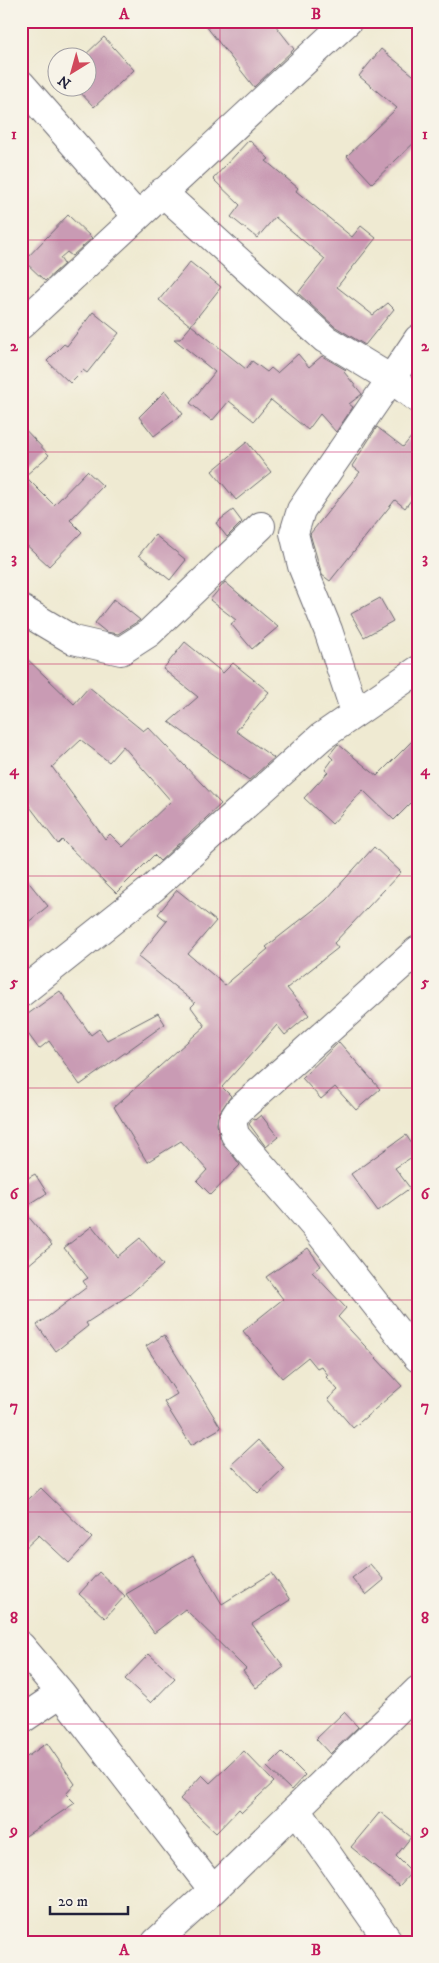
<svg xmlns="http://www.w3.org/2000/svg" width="439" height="1963" font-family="'IM FELL DW Pica',serif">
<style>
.building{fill:#c99bb4;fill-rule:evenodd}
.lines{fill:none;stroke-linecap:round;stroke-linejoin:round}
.minor-casing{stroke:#6a6870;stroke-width:30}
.minor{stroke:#fff;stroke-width:28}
.grid{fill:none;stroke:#c2185b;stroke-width:1;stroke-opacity:0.55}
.neatline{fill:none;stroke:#c2185b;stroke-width:2}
.grid-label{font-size:16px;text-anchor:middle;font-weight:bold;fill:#c2185b}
</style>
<rect width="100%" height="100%" fill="#f7f3e8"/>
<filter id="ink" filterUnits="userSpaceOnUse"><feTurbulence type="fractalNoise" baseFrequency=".02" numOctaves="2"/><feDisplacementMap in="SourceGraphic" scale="10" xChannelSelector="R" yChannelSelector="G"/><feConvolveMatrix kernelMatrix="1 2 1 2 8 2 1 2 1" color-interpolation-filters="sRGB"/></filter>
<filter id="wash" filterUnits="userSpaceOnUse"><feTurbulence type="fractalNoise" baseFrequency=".0096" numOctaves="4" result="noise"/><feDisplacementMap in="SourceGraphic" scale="20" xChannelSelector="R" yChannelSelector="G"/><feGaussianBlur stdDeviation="1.12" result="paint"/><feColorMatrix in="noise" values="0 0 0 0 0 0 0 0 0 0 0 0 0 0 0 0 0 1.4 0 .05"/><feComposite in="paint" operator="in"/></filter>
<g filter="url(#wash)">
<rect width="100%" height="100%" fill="#efead2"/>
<g id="blocks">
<path class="building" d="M 202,21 L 272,21 L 294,49 L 254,87 Z
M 104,37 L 134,70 L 94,107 L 76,88 L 88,88 L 88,58 L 82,58 Z
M 381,49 L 418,79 L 418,139 L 372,183 L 347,156 L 397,108 L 359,76 Z
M 249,140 L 269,159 L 266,161 L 298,188 L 296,191 L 352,237 L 361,226 L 376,238 L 337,287 L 373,315 L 388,303 L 394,309 L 365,345 L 334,326 L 298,293 L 325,259 L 275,217 L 257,238 L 231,217 L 240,205 L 213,179 Z
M 68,215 L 92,238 L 72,256 L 67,252 L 60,258 L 64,264 L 45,281 L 24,261 Z
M 190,262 L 221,287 L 191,325 L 246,369 L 252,361 L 267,372 L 271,368 L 277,373 L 298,354 L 309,367 L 322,356 L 346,370 L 344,372 L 362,394 L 349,404 L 353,407 L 336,432 L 320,414 L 308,430 L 271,400 L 254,421 L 229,401 L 212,421 L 190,403 L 215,372 L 174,339 L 180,339 L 191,326 L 159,300 Z
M 93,312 L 119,333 L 87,373 L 83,370 L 70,383 L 47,361 L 64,344 L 67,346 Z
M 165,391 L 183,414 L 154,436 L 139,417 Z
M 21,425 L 49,455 L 25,476 L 54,505 L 87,471 L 103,486 L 70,520 L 82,532 L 49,566 L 21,540 Z
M 377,427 L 403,447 L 418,429 L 418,491 L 405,508 L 395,500 L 330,581 L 322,575 L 310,534 L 360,472 L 352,466 Z
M 247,442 L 271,472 L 236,500 L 212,471 Z
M 233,510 L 242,522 L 227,537 L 216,523 Z
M 155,535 L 186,560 L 170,580 L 139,555 Z
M 225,582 L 278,627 L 252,649 L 231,624 L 236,620 L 210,600 Z
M 380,598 L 393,621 L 364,637 L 351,614 Z
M 114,599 L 140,620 L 118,634 L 106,632 L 95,623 Z
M 185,642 L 223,673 L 233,663 L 269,692 L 236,731 L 274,758 L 249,780 L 169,722 L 198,697 L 163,669 Z
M 21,653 L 74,704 L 89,687 L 143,731 L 148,727 L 221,804 L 160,861 L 154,855 L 116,893 L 62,840 L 58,844 L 21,795 ZM 81,740 L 109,762 L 123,746 L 171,801 L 123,847 L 110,834 L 105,839 L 52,767 Z
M 418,735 L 418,796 L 394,820 L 363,790 L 332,824 L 304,798 L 328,772 L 325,770 L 333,759 L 329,755 L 338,744 L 377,776 Z
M 374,847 L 401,872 L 334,943 L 338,948 L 287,988 L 309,1015 L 285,1035 L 277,1025 L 222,1087 L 231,1096 L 219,1113 L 217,1124 L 220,1138 L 240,1165 L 211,1195 L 197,1181 L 207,1170 L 181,1141 L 147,1162 L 114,1107 L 205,1026 L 191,1007 L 195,1003 L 138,957 L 167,921 L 158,914 L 177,890 L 216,921 L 188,954 L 225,985 L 268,949 L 266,947 L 326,900 Z
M 21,873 L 48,906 L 21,928 Z
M 60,991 L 91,1035 L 99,1029 L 107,1040 L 158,1013 L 165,1024 L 80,1085 L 49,1041 L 39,1049 L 21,1024 L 21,1019 Z
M 339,1042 L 380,1089 L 356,1110 L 335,1087 L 321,1099 L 302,1078 Z
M 261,1115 L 278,1137 L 266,1147 L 249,1124 L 253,1119 L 255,1120 Z
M 406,1135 L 418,1153 L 395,1168 L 410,1188 L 378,1211 L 351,1174 Z
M 35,1174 L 47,1193 L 22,1209 L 52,1245 L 21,1271 L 21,1182 Z
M 92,1226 L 117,1257 L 140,1238 L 163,1265 L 129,1295 L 86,1323 L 88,1326 L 56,1351 L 37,1325 L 87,1287 L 83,1281 L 88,1278 L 64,1248 Z
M 308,1248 L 321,1266 L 312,1272 L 346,1308 L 338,1317 L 402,1386 L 353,1428 L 328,1399 L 338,1390 L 326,1377 L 328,1375 L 321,1366 L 317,1368 L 308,1357 L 282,1378 L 243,1331 L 283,1299 L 266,1277 Z
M 164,1335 L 221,1428 L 191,1445 L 164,1402 L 177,1394 L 146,1346 Z
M 258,1440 L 284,1468 L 258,1493 L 231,1465 Z
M 41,1488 L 92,1538 L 69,1563 L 39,1535 L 21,1552 L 21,1506 Z
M 193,1555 L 222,1604 L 272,1573 L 290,1600 L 252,1624 L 284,1667 L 256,1688 L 243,1671 L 246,1669 L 185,1609 L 154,1633 L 126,1594 Z
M 370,1564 L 384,1580 L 366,1595 L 352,1578 Z
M 99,1572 L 125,1596 L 105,1618 L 79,1594 Z
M 149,1654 L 175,1678 L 151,1703 L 125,1679 Z
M 344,1712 L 358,1727 L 330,1754 L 316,1739 Z
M 47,1743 L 75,1784 L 66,1794 L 75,1803 L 21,1839 L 21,1761 Z
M 244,1751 L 274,1782 L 242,1812 L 239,1809 L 216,1833 L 180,1799 L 202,1775 L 210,1783 Z
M 282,1752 L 305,1775 L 291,1790 L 267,1767 Z
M 380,1812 L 411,1837 L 396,1856 L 412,1872 L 399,1886 L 351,1847 Z"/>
</g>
</g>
<g filter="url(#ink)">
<use href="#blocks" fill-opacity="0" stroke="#6a6870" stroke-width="1"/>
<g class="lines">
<g class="minor-casing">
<path id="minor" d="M 21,84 L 137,216
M 162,192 L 325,339 L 391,379 L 301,510 L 294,533 L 302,566 L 328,630 L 355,712
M 21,325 L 348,21
M 418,339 L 391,379 L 418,399
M 21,609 L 73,640 L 121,651 L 149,633 L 261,526
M 418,950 L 239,1110 L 232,1121 L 235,1135 L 315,1227 L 418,1358
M 21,993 L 153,888 L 321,737 L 418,670
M 21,1646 L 61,1693 L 213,1890
M 21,1720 L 61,1693
M 296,1809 L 389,1942
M 156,1942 L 213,1890 L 418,1690"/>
</g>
<use href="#minor" class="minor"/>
</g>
</g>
<path class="grid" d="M 220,21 L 220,1942M 21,240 L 418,240M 21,452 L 418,452M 21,664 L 418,664M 21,876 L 418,876M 21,1088 L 418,1088M 21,1300 L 418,1300M 21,1512 L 418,1512M 21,1724 L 418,1724"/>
<rect width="439" height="1963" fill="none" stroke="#f7f3e8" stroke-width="55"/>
<g transform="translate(72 72) rotate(217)"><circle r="24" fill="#f7f3e8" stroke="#a29fa3"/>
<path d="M0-4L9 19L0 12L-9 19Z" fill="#d1495b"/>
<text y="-8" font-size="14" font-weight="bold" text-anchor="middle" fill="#22223b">N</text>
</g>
<path d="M50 1906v8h78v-8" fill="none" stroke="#22223b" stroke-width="2.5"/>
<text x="58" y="1906" font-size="15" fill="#22223b" stroke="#f7f3e8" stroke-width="4" paint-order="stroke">20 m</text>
<rect x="28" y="28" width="384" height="1908" class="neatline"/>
<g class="grid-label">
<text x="124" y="19">A</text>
<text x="316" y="19">B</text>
<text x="14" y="139">1</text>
<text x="425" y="139">1</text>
<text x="14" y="351">2</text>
<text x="425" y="351">2</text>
<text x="14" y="563">3</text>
<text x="425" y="563">3</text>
<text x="14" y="775">4</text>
<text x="425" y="775">4</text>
<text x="14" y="987">5</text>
<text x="425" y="987">5</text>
<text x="14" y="1199">6</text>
<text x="425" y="1199">6</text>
<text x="14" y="1411">7</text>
<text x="425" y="1411">7</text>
<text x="14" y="1623">8</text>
<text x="425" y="1623">8</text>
<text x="14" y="1835">9</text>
<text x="425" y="1835">9</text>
<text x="124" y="1955">A</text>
<text x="316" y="1955">B</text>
</g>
</svg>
